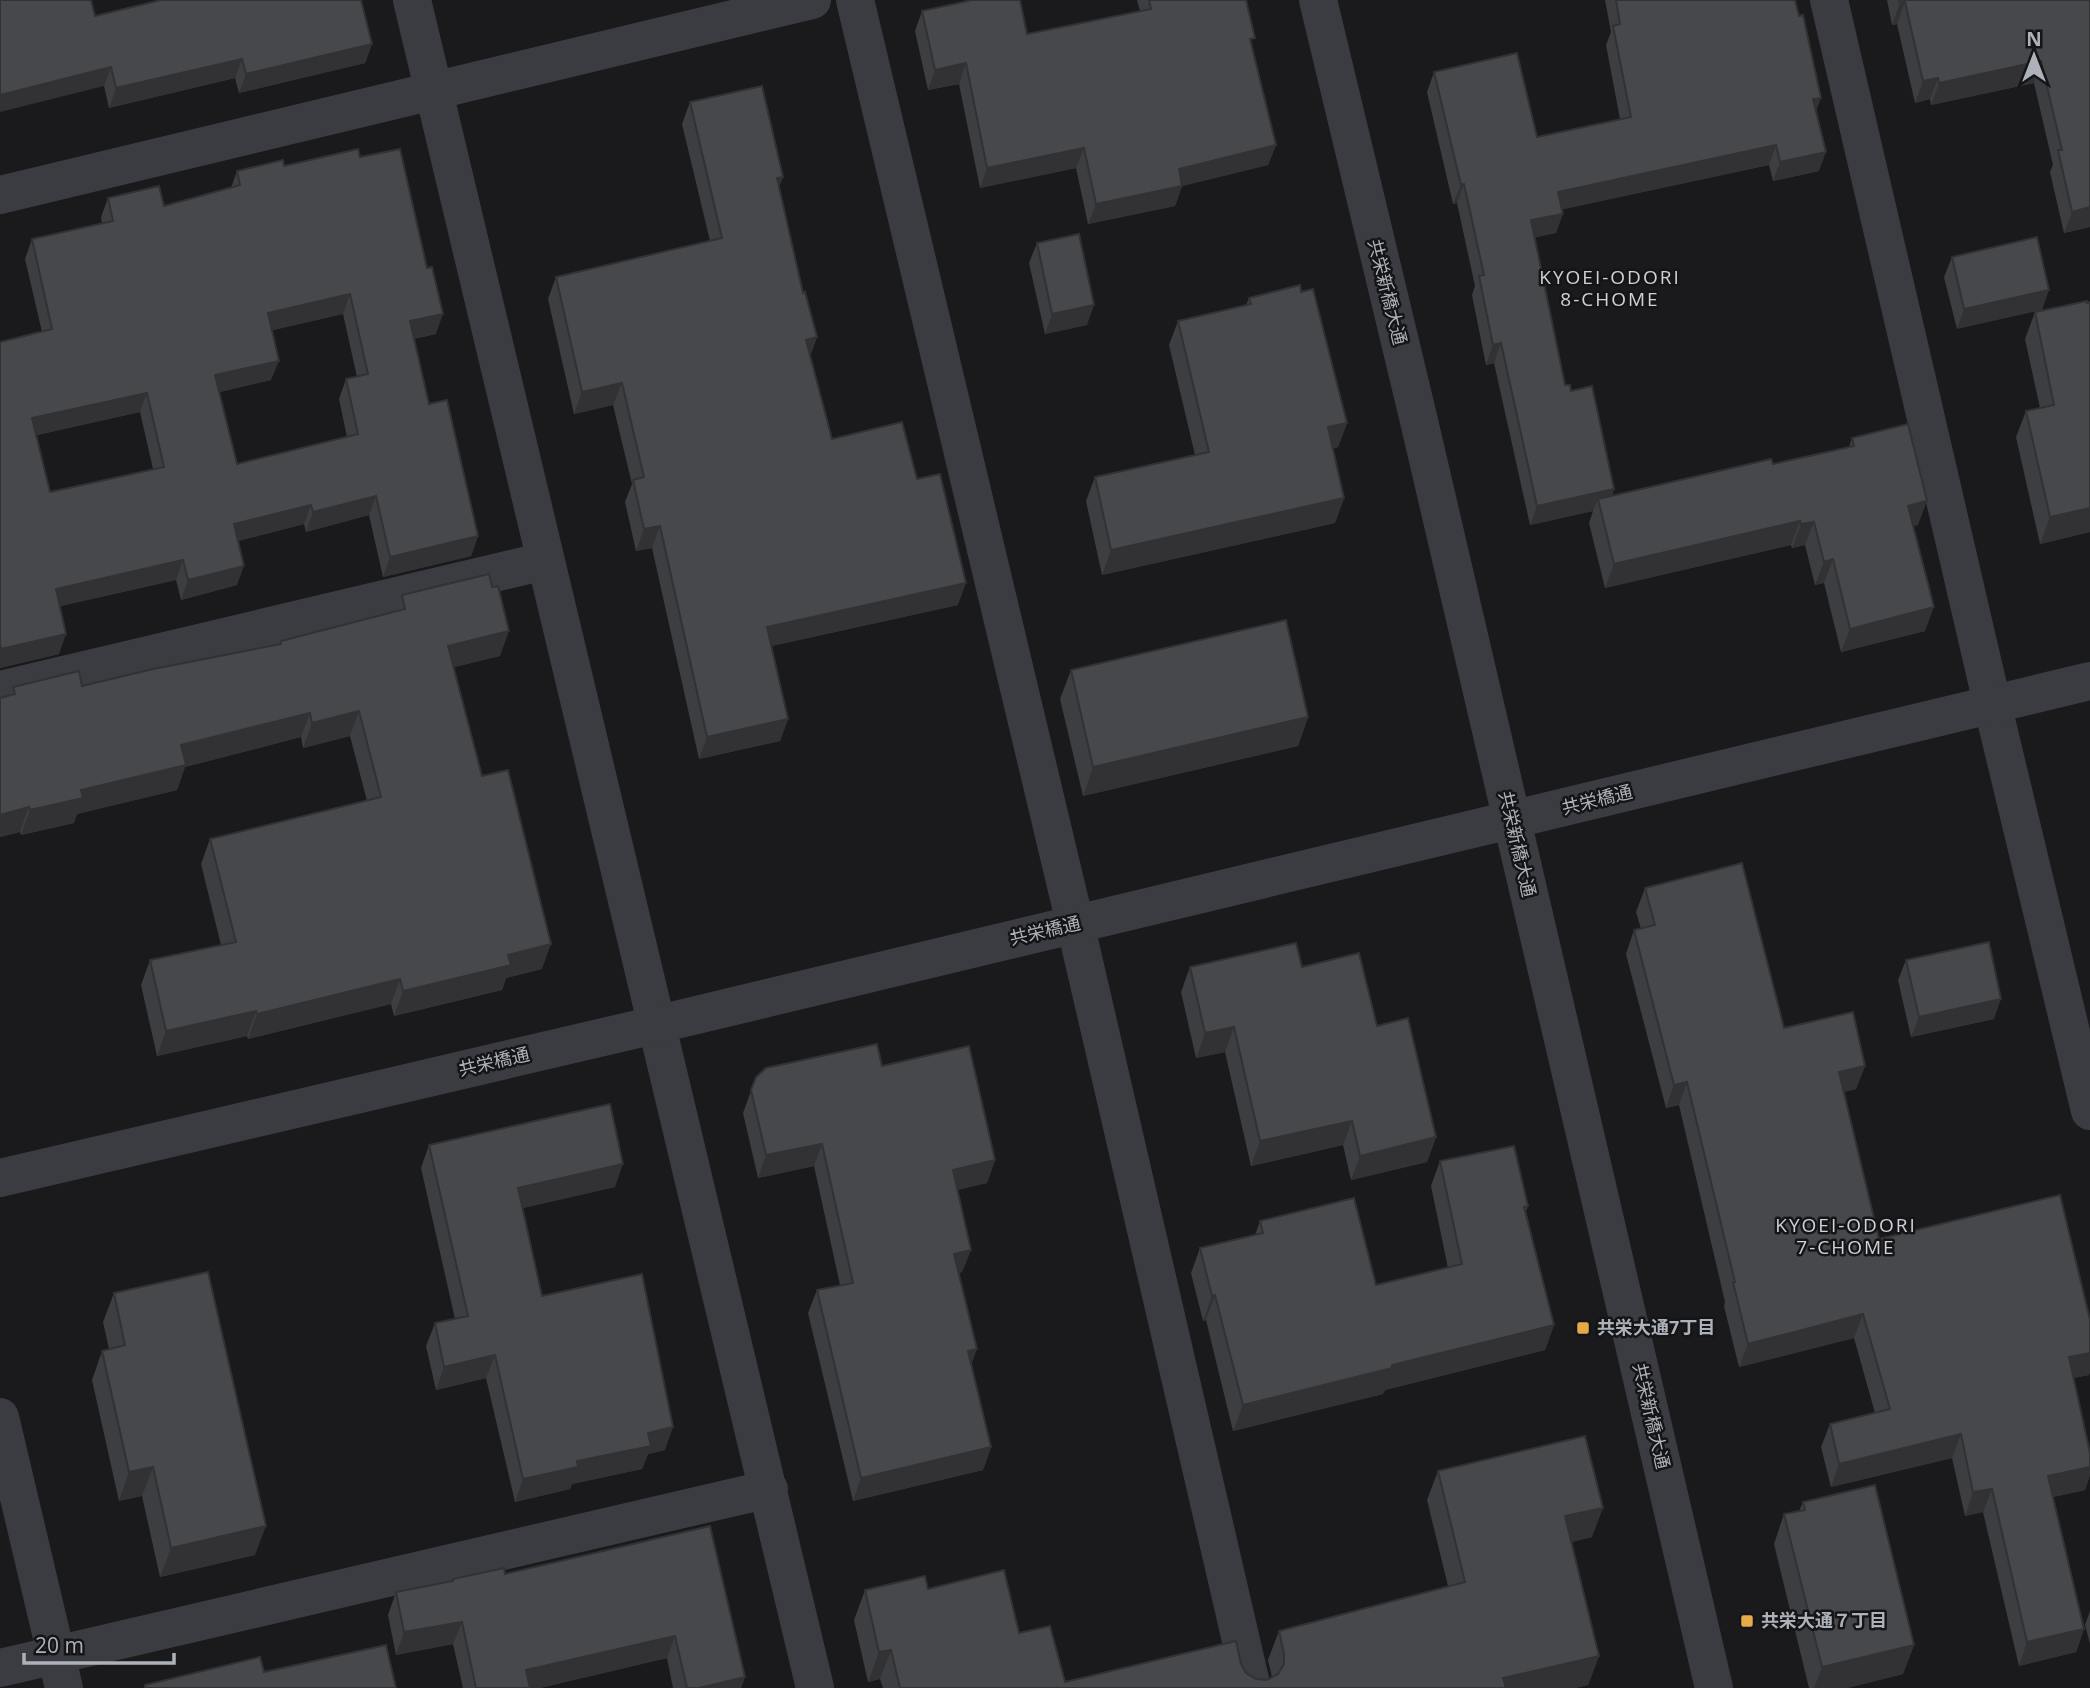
<svg xmlns="http://www.w3.org/2000/svg" width="2090" height="1688" font-family="'Open Sans','Noto Sans JP',sans-serif">
<style>
.lines{fill:none;stroke-linecap:round;stroke-linejoin:round}
.minor{stroke:#3b3c41;stroke-width:38}
.tertiary{stroke:#3b3c41;stroke-width:38}
.wall{fill:#3d3e41;fill-rule:evenodd}
.shaded-wall{fill:#323235}
.building{fill:#47484c;stroke:#323235;stroke-width:2;fill-rule:evenodd}
.poi-dot{fill:#e5ab48;stroke:#151517;stroke-width:2.5}
.labels{text-anchor:middle;stroke-width:5;stroke-linejoin:round;paint-order:stroke}
.street-label{font-size:18px;fill:#adb2ba;stroke:#151517}
.poi-label{font-size:18px;font-weight:bold;fill:#adb2ba;stroke:#151517;text-anchor:start}
.neighbourhood-label{font-size:19px;letter-spacing:2px;fill:#ced1d7;stroke:#151517}
</style>
<rect width="100%" height="100%" fill="#1a1a1c"/>
<g class="lines">
<path class="minor" d="M 412,0 L 815,1688
M 855,0 L 1075,923 L 1252,1688
M 1829,0 L 1992,703 L 2090,1111
M 0,195 L 812,0
M 0,690 L 545,561
M 0,1417 L 64,1688
M 0,1668 L 769,1489"/>
<path class="tertiary" d="M 1318,0 L 1419,421 L 1714,1688
M 0,1178 L 655,1025 L 2090,681"/>
</g>
<path class="wall" d="M 1137,0 L 1246,0 L 1252,47 L 1276,145 L 1268,165 L 1182,186 L 1175,206 L 1088,224 L 1076,168 L 980,188 L 959,84 L 928,90 L 915,31 L 922,11 L 1027,34 L 1140,11 Z
M 1605,0 L 1795,0 L 1816,111 L 1819,171 L 1773,181 L 1769,165 L 1562,209 L 1556,233 L 1535,237 L 1565,385 L 1571,391 L 1614,489 L 1612,496 L 1773,464 L 1849,447 L 1852,438 L 1918,525 L 1913,526 L 1925,631 L 1841,652 L 1824,583 L 1815,585 L 1805,545 L 1792,548 L 1791,545 L 1605,588 L 1589,523 L 1593,511 L 1530,525 L 1494,363 L 1486,365 L 1472,295 L 1475,286 L 1457,203 L 1453,204 L 1427,92 L 1434,72 L 1537,137 L 1620,119 L 1606,45 L 1611,32 Z
M 1887,0 L 2090,0 L 2090,227 L 2064,233 L 2050,172 L 2053,165 L 2034,83 L 1931,105 L 1930,99 L 1915,103 L 1897,24 L 1892,25 Z
M 95,16 L 372,44 L 365,63 L 239,93 L 235,78 L 109,108 L 104,86 Z
M 690,102 L 779,188 L 803,293 L 817,337 L 810,356 L 832,439 L 917,479 L 958,605 L 771,646 L 788,719 L 780,741 L 699,759 L 652,548 L 636,551 L 625,502 L 632,484 L 613,405 L 574,414 L 548,299 L 556,277 L 710,241 L 682,124 Z
M 360,157 L 436,334 L 414,339 L 429,404 L 478,536 L 471,556 L 383,577 L 369,515 L 306,532 L 304,524 L 238,541 L 237,585 L 181,600 L 176,580 L 60,606 L 59,654 L 0,668 L 0,342 L 42,332 L 25,259 L 32,239 L 102,224 L 101,217 L 108,198 L 164,206 L 231,188 L 237,171 ZM 343,314 L 357,377 L 346,379 L 339,399 L 347,437 L 237,464 L 219,392 L 271,380 L 272,330 ZM 140,412 L 153,469 L 50,492 L 36,435 Z
M 2037,237 L 1957,329 L 1944,277 L 1952,257 Z
M 1037,243 L 1087,325 L 1045,334 L 1029,263 Z
M 1301,292 L 1347,423 L 1338,447 L 1333,449 L 1344,498 L 1335,523 L 1102,575 L 1086,501 L 1095,477 L 1195,455 L 1169,345 L 1178,321 L 1246,305 L 1249,298 Z
M 2090,302 L 2090,532 L 2040,544 L 2016,437 L 2026,411 L 2040,408 L 2025,339 L 2035,312 Z
M 402,595 L 500,656 L 454,667 L 482,776 L 542,969 L 506,978 L 502,990 L 394,1016 L 391,1004 L 248,1039 L 247,1036 L 157,1056 L 141,985 L 150,960 L 221,945 L 201,864 L 210,839 L 367,801 L 350,736 L 303,748 L 301,737 L 185,767 L 177,790 L 77,814 L 74,823 L 21,835 L 20,832 L 0,837 L 0,698 L 10,695 L 13,687 L 82,686 L 280,644 L 281,641 L 396,612 Z
M 1071,670 L 1308,717 L 1298,746 L 1083,796 L 1060,699 Z
M 1645,888 L 1784,1028 L 1865,1066 L 1856,1089 L 1844,1092 L 1879,1239 L 2090,1320 L 2090,1371 L 2089,1375 L 2073,1378 L 2090,1453 L 2090,1475 L 2085,1490 L 2053,1497 L 2084,1629 L 2076,1652 L 2019,1666 L 1983,1512 L 1965,1516 L 1952,1458 L 1831,1487 L 1821,1447 L 1830,1424 L 1875,1413 L 1854,1338 L 1739,1367 L 1724,1306 L 1725,1302 L 1679,1105 L 1666,1108 L 1626,954 L 1634,930 L 1641,929 L 1636,912 Z
M 1906,960 L 1994,1019 L 1911,1037 L 1898,980 Z
M 1190,967 L 1302,967 L 1377,1026 L 1436,1137 L 1427,1162 L 1351,1180 L 1343,1145 L 1251,1166 L 1225,1052 L 1196,1058 L 1181,992 Z
M 882,1066 L 995,1160 L 987,1183 L 957,1190 L 971,1250 L 962,1272 L 959,1273 L 971,1363 L 991,1447 L 983,1470 L 853,1501 L 808,1313 L 817,1290 L 840,1285 L 814,1166 L 758,1178 L 743,1113 L 756,1077 Z
M 429,1145 L 615,1187 L 523,1208 L 542,1296 L 665,1450 L 648,1454 L 642,1469 L 572,1484 L 570,1489 L 515,1502 L 486,1378 L 436,1390 L 426,1346 L 435,1323 L 455,1319 L 421,1168 Z
M 1440,1161 L 1528,1206 L 1526,1211 L 1554,1325 L 1545,1350 L 1385,1390 L 1383,1394 L 1233,1431 L 1206,1320 L 1203,1321 L 1191,1273 L 1200,1248 L 1255,1235 L 1260,1221 L 1376,1285 L 1448,1268 L 1431,1186 Z
M 114,1293 L 255,1555 L 160,1577 L 142,1496 L 119,1501 L 92,1380 L 102,1351 L 109,1349 L 103,1322 Z
M 1438,1471 L 1592,1537 L 1572,1542 L 1599,1656 L 1588,1685 L 1575,1688 L 883,1688 L 880,1679 L 868,1682 L 854,1620 L 865,1590 L 928,1589 L 1019,1633 L 1065,1682 L 1241,1664 L 1246,1673 L 1256,1679 L 1267,1680 L 1272,1677 L 1268,1660 L 1279,1631 L 1448,1586 L 1427,1500 Z
M 1803,1502 L 1914,1645 L 1903,1674 L 1847,1688 L 1809,1688 L 1774,1544 L 1784,1514 L 1799,1511 Z
M 710,1526 L 745,1677 L 741,1688 L 673,1688 L 667,1658 L 540,1688 L 463,1688 L 453,1644 L 396,1655 L 388,1615 L 396,1592 L 452,1582 L 453,1579 L 505,1574 Z
M 2090,1611 L 2090,1644 L 2085,1625 Z"/>
<path class="shaded-wall" d="M 1905,2 L 1897,24 L 1892,25 L 1900,3 Z
M 372,44 L 365,63 L 239,93 L 246,74 Z
M 242,59 L 235,78 L 109,108 L 116,88 Z
M 2041,61 L 2034,83 L 1931,105 L 1939,83 Z
M 966,63 L 959,84 L 928,90 L 935,70 Z
M 111,67 L 104,86 L 0,112 L 0,95 Z
M 1938,78 L 1930,99 L 1915,103 L 1923,81 Z
M 1821,98 L 1814,117 L 1813,99 Z
M 1276,145 L 1268,165 L 1182,186 L 1175,206 L 1088,224 L 1096,204 L 1179,169 Z
M 1776,145 L 1769,165 L 1551,212 L 1558,192 Z
M 1084,148 L 1076,168 L 980,188 L 987,168 Z
M 1826,152 L 1819,171 L 1773,181 L 1780,162 Z
M 783,177 L 775,199 L 777,178 Z
M 1464,184 L 1457,203 L 1453,204 L 1461,185 Z
M 2090,207 L 2090,227 L 2064,233 L 2072,212 Z
M 1563,214 L 1556,233 L 1524,240 L 1531,220 Z
M 2049,290 L 2042,310 L 1957,329 L 1964,309 Z
M 350,294 L 343,314 L 261,333 L 268,313 Z
M 1094,305 L 1087,325 L 1045,334 L 1052,314 Z
M 443,314 L 436,334 L 403,341 L 410,321 Z
M 817,337 L 809,360 L 806,340 Z
M 1501,343 L 1494,363 L 1486,365 L 1493,345 Z
M 279,361 L 271,380 L 208,395 L 215,375 Z
M 622,383 L 613,405 L 574,414 L 582,392 Z
M 147,393 L 140,412 L 25,438 L 32,418 Z
M 1347,423 L 1338,447 L 1319,452 L 1328,427 Z
M 1614,489 L 1607,508 L 1598,499 L 1593,511 L 1530,525 L 1537,506 Z
M 376,496 L 369,515 L 306,532 L 313,512 Z
M 1344,498 L 1335,523 L 1102,575 L 1111,550 Z
M 1927,501 L 1918,525 L 1900,530 L 1908,506 Z
M 311,505 L 304,524 L 227,544 L 234,524 Z
M 2090,508 L 2090,532 L 2040,544 L 2050,517 Z
M 1800,521 L 1791,545 L 1605,588 L 1614,564 Z
M 1814,522 L 1805,545 L 1792,548 L 1801,524 Z
M 660,526 L 652,548 L 636,551 L 644,529 Z
M 478,536 L 471,556 L 383,577 L 390,557 Z
M 1833,559 L 1824,583 L 1815,585 L 1824,562 Z
M 183,560 L 176,580 L 48,609 L 56,589 Z
M 244,566 L 237,585 L 181,600 L 188,580 Z
M 966,583 L 958,605 L 759,649 L 767,627 Z
M 1934,607 L 1925,631 L 1841,652 L 1850,629 Z
M 509,631 L 500,656 L 439,671 L 448,646 Z
M 66,634 L 59,654 L 0,668 L 0,653 L 1,649 Z
M 359,711 L 350,736 L 303,748 L 312,723 Z
M 310,713 L 301,737 L 185,767 L 177,790 L 77,814 L 74,823 L 21,835 L 30,810 L 81,790 L 181,745 Z
M 1308,717 L 1298,746 L 1083,796 L 1093,767 Z
M 788,719 L 780,741 L 699,759 L 707,737 Z
M 29,807 L 20,832 L 0,837 L 0,815 Z
M 551,944 L 542,969 L 506,978 L 502,990 L 394,1016 L 403,991 L 508,955 Z
M 400,979 L 391,1004 L 248,1039 L 257,1014 Z
M 2001,999 L 1994,1019 L 1911,1037 L 1919,1017 Z
M 256,1011 L 247,1036 L 157,1056 L 166,1031 Z
M 1234,1027 L 1225,1052 L 1196,1058 L 1205,1033 Z
M 1865,1066 L 1856,1089 L 1831,1095 L 1839,1072 Z
M 1687,1082 L 1679,1105 L 1666,1108 L 1674,1085 Z
M 1352,1121 L 1343,1145 L 1251,1166 L 1260,1141 Z
M 1436,1137 L 1427,1162 L 1351,1180 L 1360,1156 Z
M 822,1144 L 814,1166 L 758,1178 L 766,1155 Z
M 995,1160 L 987,1183 L 945,1192 L 953,1170 Z
M 623,1164 L 615,1187 L 510,1211 L 518,1188 Z
M 971,1250 L 962,1272 L 946,1276 L 954,1254 Z
M 1215,1295 L 1206,1320 L 1203,1321 L 1212,1296 Z
M 1863,1314 L 1854,1338 L 1739,1367 L 1748,1344 Z
M 1554,1325 L 1545,1350 L 1385,1390 L 1383,1394 L 1233,1431 L 1243,1405 L 1392,1365 Z
M 977,1349 L 969,1371 L 968,1351 Z
M 2090,1353 L 2090,1371 L 2089,1375 L 2060,1381 L 2069,1357 Z
M 495,1355 L 486,1378 L 436,1390 L 444,1367 Z
M 673,1427 L 665,1450 L 648,1454 L 642,1469 L 572,1484 L 570,1489 L 515,1502 L 523,1479 L 648,1433 Z
M 1961,1434 L 1952,1458 L 1831,1487 L 1839,1464 Z
M 991,1447 L 983,1470 L 853,1501 L 861,1478 Z
M 153,1467 L 142,1496 L 119,1501 L 129,1472 Z
M 2090,1467 L 2090,1475 L 2085,1490 L 2040,1500 L 2048,1476 Z
M 1992,1489 L 1983,1512 L 1965,1516 L 1973,1492 Z
M 1603,1508 L 1592,1537 L 1555,1546 L 1565,1516 Z
M 266,1526 L 255,1555 L 160,1577 L 171,1548 Z
M 462,1622 L 453,1644 L 396,1655 L 404,1632 Z
M 2084,1629 L 2076,1652 L 2019,1666 L 2027,1642 Z
M 675,1636 L 667,1658 L 540,1688 L 520,1688 L 526,1670 Z
M 1914,1645 L 1903,1674 L 1847,1688 L 1814,1688 L 1822,1667 Z
M 891,1650 L 880,1679 L 868,1682 L 879,1652 Z
M 1599,1656 L 1588,1685 L 1575,1688 L 1500,1688 L 1503,1678 Z
M 745,1677 L 741,1688 L 699,1688 Z"/>
<path class="building" d="M 0,0 L 91,0 L 95,16 L 161,0 L 361,0 L 372,44 L 246,74 L 242,59 L 116,88 L 111,67 L 0,95 Z
M 972,0 L 1020,0 L 1027,34 L 1151,9 L 1149,0 L 1246,0 L 1255,38 L 1250,39 L 1276,145 L 1179,169 L 1182,186 L 1096,204 L 1084,148 L 987,168 L 966,63 L 935,70 L 922,11 Z
M 1616,0 L 1795,0 L 1799,16 L 1803,15 L 1821,98 L 1813,99 L 1826,152 L 1780,162 L 1776,145 L 1558,192 L 1563,214 L 1531,220 L 1565,385 L 1570,385 L 1571,391 L 1592,386 L 1614,489 L 1537,506 L 1501,343 L 1493,345 L 1479,276 L 1484,275 L 1464,184 L 1461,185 L 1434,72 L 1517,53 L 1537,137 L 1631,117 L 1613,26 L 1620,24 Z
M 1899,0 L 2090,0 L 2090,207 L 2072,212 L 2058,150 L 2062,150 L 2041,61 L 1939,83 L 1938,78 L 1923,81 L 1905,2 L 1900,3 Z
M 762,86 L 783,177 L 777,178 L 803,293 L 805,292 L 817,337 L 806,340 L 832,439 L 902,422 L 917,479 L 940,474 L 966,583 L 767,627 L 788,719 L 707,737 L 660,526 L 644,529 L 633,480 L 644,477 L 622,383 L 582,392 L 556,277 L 722,238 L 690,102 Z
M 358,149 L 360,157 L 400,149 L 427,268 L 432,267 L 443,314 L 410,321 L 429,404 L 447,400 L 478,536 L 390,557 L 376,496 L 313,512 L 311,505 L 234,524 L 244,566 L 188,580 L 183,560 L 56,589 L 66,634 L 1,649 L 0,644 L 0,342 L 52,329 L 32,239 L 113,221 L 108,198 L 159,186 L 164,206 L 240,185 L 237,171 L 283,160 L 284,166 ZM 350,294 L 368,374 L 346,379 L 358,434 L 237,464 L 215,375 L 279,361 L 268,313 ZM 147,393 L 164,467 L 50,492 L 32,418 Z
M 1079,234 L 1094,305 L 1052,314 L 1037,243 Z
M 2037,237 L 2049,290 L 1964,309 L 1952,257 Z
M 1300,285 L 1301,292 L 1313,289 L 1347,423 L 1328,427 L 1344,498 L 1111,550 L 1095,477 L 1209,452 L 1178,321 L 1251,304 L 1249,298 Z
M 2087,301 L 2087,303 L 2090,302 L 2090,508 L 2050,517 L 2026,411 L 2054,405 L 2035,312 Z
M 1908,424 L 1927,501 L 1908,506 L 1934,607 L 1850,629 L 1833,559 L 1824,562 L 1814,522 L 1801,524 L 1800,521 L 1614,564 L 1598,499 L 1771,459 L 1773,464 L 1854,446 L 1852,438 Z
M 489,574 L 492,587 L 498,586 L 509,631 L 448,646 L 482,776 L 508,770 L 551,944 L 508,955 L 511,965 L 403,991 L 400,979 L 257,1014 L 256,1011 L 166,1031 L 150,960 L 236,942 L 210,839 L 381,797 L 359,711 L 312,723 L 310,713 L 181,745 L 186,765 L 81,790 L 83,798 L 30,810 L 29,807 L 0,815 L 0,698 L 15,694 L 13,687 L 79,671 L 82,686 L 153,669 L 281,644 L 281,641 L 405,609 L 402,595 Z
M 1286,620 L 1308,717 L 1093,767 L 1071,670 Z
M 1742,863 L 1784,1028 L 1853,1012 L 1865,1066 L 1839,1072 L 1879,1239 L 2060,1195 L 2090,1320 L 2090,1353 L 2069,1357 L 2090,1453 L 2090,1467 L 2048,1476 L 2084,1629 L 2027,1642 L 1992,1489 L 1973,1492 L 1961,1434 L 1839,1464 L 1830,1424 L 1890,1409 L 1863,1314 L 1748,1344 L 1733,1282 L 1735,1282 L 1687,1082 L 1674,1085 L 1634,930 L 1655,925 L 1645,888 Z
M 1989,942 L 2001,999 L 1919,1017 L 1906,960 Z
M 1296,943 L 1302,967 L 1359,953 L 1377,1026 L 1408,1018 L 1436,1137 L 1360,1156 L 1352,1121 L 1260,1141 L 1234,1027 L 1205,1033 L 1190,967 Z
M 877,1044 L 882,1066 L 969,1046 L 995,1160 L 953,1170 L 971,1250 L 954,1254 L 977,1349 L 968,1351 L 991,1447 L 861,1478 L 817,1290 L 853,1283 L 822,1144 L 766,1155 L 751,1090 L 756,1077 L 766,1068 Z
M 610,1104 L 623,1164 L 518,1188 L 542,1296 L 642,1274 L 673,1427 L 648,1433 L 651,1446 L 577,1461 L 578,1467 L 523,1479 L 495,1355 L 444,1367 L 435,1323 L 468,1316 L 429,1145 Z
M 1514,1146 L 1528,1206 L 1524,1207 L 1554,1325 L 1392,1365 L 1392,1368 L 1243,1405 L 1215,1295 L 1212,1296 L 1200,1248 L 1263,1233 L 1260,1221 L 1354,1198 L 1376,1285 L 1462,1264 L 1440,1161 Z
M 208,1272 L 266,1526 L 171,1548 L 153,1467 L 129,1472 L 102,1351 L 125,1345 L 114,1293 Z
M 1585,1436 L 1603,1508 L 1565,1516 L 1599,1656 L 1503,1678 L 1506,1688 L 900,1688 L 891,1650 L 879,1652 L 865,1590 L 925,1576 L 928,1589 L 1004,1570 L 1019,1633 L 1050,1626 L 1065,1682 L 1236,1641 L 1241,1664 L 1246,1673 L 1256,1679 L 1267,1680 L 1278,1674 L 1284,1664 L 1284,1654 L 1279,1631 L 1465,1582 L 1438,1471 Z
M 1875,1485 L 1914,1645 L 1822,1667 L 1784,1514 L 1805,1510 L 1803,1502 Z
M 710,1526 L 745,1677 L 699,1688 L 687,1688 L 675,1636 L 526,1670 L 530,1688 L 476,1688 L 462,1622 L 404,1632 L 396,1592 L 453,1581 L 453,1579 L 504,1568 L 505,1574 Z
M 386,1645 L 396,1688 L 145,1688 L 145,1685 L 260,1657 L 264,1672 Z"/>
<g class="poi-dot">
<rect x="1576" y="1321" width="14" height="14" rx="3.5"/>
<rect x="1740" y="1614" width="14" height="14" rx="3.5"/>
</g>
<g class="labels">
<g class="street-label">
<text transform="translate(1387 292) rotate(76)" y="6">共栄新橋大通</text>
<text transform="translate(1597 800) rotate(-14)" y="6">共栄橋通</text>
<text transform="translate(1517 844) rotate(77)" y="6">共栄新橋大通</text>
<text transform="translate(1045 931) rotate(-13)" y="6">共栄橋通</text>
<text transform="translate(494 1062) rotate(-13)" y="6">共栄橋通</text>
<text transform="translate(1651 1416) rotate(77)" y="6">共栄新橋大通</text>
</g>
<g class="poi-label">
<text x="1597" y="1334">共栄大通7丁目</text>
<text x="1761" y="1627">共栄大通７丁目</text>
</g>
<g class="neighbourhood-label">
<text x="1610" y="284">KYOEI-ODORI<tspan x="1610" dy="22">8-CHOME</tspan></text>
<text x="1846" y="1232">KYOEI-ODORI<tspan x="1846" dy="22">7-CHOME</tspan></text>
</g>
</g>
<g transform="translate(2034 56)" stroke="#151517" stroke-width="5" paint-order="stroke">
<path d="M0-5L12 26L0 18L-12 26Z" fill="#adb2ba"/>
<text y="-10" font-size="19" font-weight="bold" text-anchor="middle" fill="#adb2ba">N</text>
</g>
<path d="M24 1653v10h150v-10" fill="none" stroke="#adb2ba" stroke-width="3.5"/>
<text x="35" y="1653" font-size="21" fill="#adb2ba" stroke="#151517" stroke-width="5" paint-order="stroke">20 m</text>
</svg>
